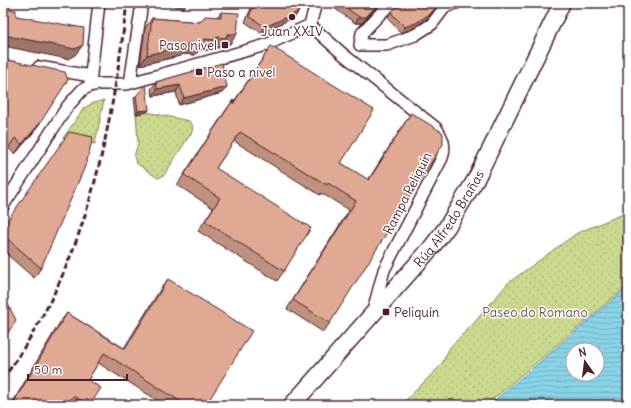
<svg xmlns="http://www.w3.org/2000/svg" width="631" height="408" font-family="Delius,sans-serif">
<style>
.grass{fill:url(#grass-dots);stroke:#8a7c5c}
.water{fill:url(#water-rules);stroke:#6f8b9c;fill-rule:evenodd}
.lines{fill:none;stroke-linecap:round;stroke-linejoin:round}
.street-casing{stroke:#4a1f2b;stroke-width:14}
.secondary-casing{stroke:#4a1f2b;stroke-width:19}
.street{stroke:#fff;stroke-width:11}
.secondary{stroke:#fff;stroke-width:16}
.rail{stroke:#4a1f2b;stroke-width:3;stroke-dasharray:6 3;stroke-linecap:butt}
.wall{fill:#c0917f;stroke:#4a1f2b}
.shaded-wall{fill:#9c7668;stroke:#4a1f2b}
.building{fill:#dfa994;stroke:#4a1f2b}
.poi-dot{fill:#4a1f2b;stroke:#fff;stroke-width:1.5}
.labels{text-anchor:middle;stroke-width:3;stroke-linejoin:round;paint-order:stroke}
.poi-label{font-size:13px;fill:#4a1f2b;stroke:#fff;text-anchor:start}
.street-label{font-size:13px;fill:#4a1f2b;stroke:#fff}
.park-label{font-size:13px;fill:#705748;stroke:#fff}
</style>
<defs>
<pattern id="grass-dots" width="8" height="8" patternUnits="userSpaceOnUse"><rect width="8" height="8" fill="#c9d98d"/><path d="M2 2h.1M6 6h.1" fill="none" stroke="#aeba7a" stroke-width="1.8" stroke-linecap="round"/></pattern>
<pattern id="water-rules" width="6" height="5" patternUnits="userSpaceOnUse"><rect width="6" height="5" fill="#87d3e7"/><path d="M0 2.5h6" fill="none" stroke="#76b5c6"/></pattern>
</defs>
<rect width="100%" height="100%" fill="#fff"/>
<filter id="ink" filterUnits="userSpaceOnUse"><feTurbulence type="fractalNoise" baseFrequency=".025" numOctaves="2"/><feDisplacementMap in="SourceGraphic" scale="8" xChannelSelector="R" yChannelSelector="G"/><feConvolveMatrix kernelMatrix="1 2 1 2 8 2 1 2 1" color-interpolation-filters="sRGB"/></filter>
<g filter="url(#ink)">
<path class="grass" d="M 104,100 L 95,144 L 63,138 L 84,108 L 93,103 Z
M 147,112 L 189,121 L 193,126 L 192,132 L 164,175 L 159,178 L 156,177 L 136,163 L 134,157 L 138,143 L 136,114 Z
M 628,212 L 628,287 L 621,291 L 486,405 L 401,405 L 441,365 L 450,347 L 474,323 L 508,283 L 577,233 Z"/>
<path class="water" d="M 628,289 L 628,405 L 489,405 L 622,292 ZM 573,350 L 597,350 L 597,374 L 573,374 Z"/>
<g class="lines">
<g class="street-casing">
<path id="street" d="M 310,25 L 344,55 L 436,128 C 443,138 446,146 442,158 L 384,270 L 373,311
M 310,25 L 316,3
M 360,45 L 387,45 L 415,35 L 432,24 L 445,7 L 456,3
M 360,45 L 362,33 L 383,11 L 393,3
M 39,67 L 91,76
M 90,83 L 99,3
M 130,83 L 142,3
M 3,206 L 67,107 L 82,90 L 90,86 L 99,84 L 127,84 L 266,45 L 310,25"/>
</g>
<g class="secondary-casing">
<g id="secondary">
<path id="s1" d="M 292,405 L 431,248 L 447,227 L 476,179 L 562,3"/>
</g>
</g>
<use href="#street" class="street"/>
<use href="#secondary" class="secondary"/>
<path class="rail" d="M 3,379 C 24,349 43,318 58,285 C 99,196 115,100 127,3"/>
</g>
<path class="wall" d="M 254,3 L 259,3 L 263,6 L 295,17 L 261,33 L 245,22 L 252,6 Z
M 327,3 L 380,3 L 362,23 L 355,23 Z
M 400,3 L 440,3 L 427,19 L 412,29 L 401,33 L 389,20 L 388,16 L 392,11 L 399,5 Z
M 221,12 L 230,44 L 221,44 L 219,48 L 212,47 L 210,50 L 199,50 L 195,55 L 182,54 L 180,56 L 140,65 L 145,28 L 152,18 L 200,22 L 218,16 Z
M 271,46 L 341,163 L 368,180 L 411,113 L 330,323 L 323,332 L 287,309 L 349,210 L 321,193 L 320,195 L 234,141 L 216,168 L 284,271 L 277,281 L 198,231 L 213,208 L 177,185 L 226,110 L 233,100 L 233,103 Z
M 3,59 L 33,133 L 15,154 L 8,148 Z
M 156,82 L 227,87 L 222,93 L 179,105 L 176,92 L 153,96 L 151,89 Z
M 136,96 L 147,112 L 136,114 L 134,98 Z
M 3,227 L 41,268 L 34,278 L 3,251 Z
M 168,279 L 206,405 L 165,405 L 98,363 L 88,380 L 90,405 L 11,405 L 60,322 L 67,313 L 124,348 L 161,288 Z"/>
<path class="shaded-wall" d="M 155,3 L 187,3 L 184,8 Z
M 305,3 L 295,17 L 261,33 L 265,27 Z
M 379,3 L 380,3 L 362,23 L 355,23 L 359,17 Z
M 440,3 L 427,19 L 412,29 L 401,33 L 405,27 Z
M 227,34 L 237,34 L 230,44 L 221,44 L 219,48 L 212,47 L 210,50 L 199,50 L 195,55 L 182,54 L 180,56 L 140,65 L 147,55 L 188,43 Z
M 3,35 L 83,45 L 75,55 L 68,59 L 3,46 Z
M 180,85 L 176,92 L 153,96 L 157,89 Z
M 227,87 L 222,93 L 179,105 L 184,98 Z
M 149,110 L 147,112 L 136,114 L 138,111 Z
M 40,123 L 33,133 L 15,154 L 22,144 Z"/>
<path class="building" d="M 255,3 L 259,3 L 263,6 L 266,3 L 305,3 L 298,12 L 265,27 L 249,16 Z
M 339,3 L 379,3 L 366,17 L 359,17 Z
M 401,3 L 440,3 L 431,13 L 416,23 L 405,27 L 392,14 L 392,11 Z
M 3,8 L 16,10 L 16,16 L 84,28 L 83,45 L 75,49 L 3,35 Z
M 221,12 L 239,13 L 237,34 L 227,34 L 226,38 L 217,37 L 217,40 L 204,39 L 202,45 L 188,43 L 187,46 L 147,55 L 152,18 L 200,22 L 205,16 L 221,17 Z
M 271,46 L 374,110 L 341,163 L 369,180 L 411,113 L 442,132 L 443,134 L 443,144 L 330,323 L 293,300 L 356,201 L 328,183 L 327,185 L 240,132 L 216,168 L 311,228 L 284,271 L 205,221 L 220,198 L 184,175 L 233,100 L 233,104 Z
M 3,59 L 65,72 L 68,80 L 40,123 L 22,144 L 15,138 L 3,156 Z
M 222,63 L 227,87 L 184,98 L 180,85 L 157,89 L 156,82 Z
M 146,84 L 149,110 L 138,111 L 136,96 Z
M 69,132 L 93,137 L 86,164 L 41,268 L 3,235 L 3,227 Z
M 168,279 L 252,331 L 206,405 L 186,405 L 104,353 L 88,380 L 101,388 L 90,405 L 73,396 L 67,405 L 12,405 L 67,313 L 125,349 Z
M 3,295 L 16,320 L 3,341 Z"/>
</g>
<g class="poi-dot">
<circle cx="292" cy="17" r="4"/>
<rect x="221" y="41" width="8" height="8" rx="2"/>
<rect x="195" y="68" width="8" height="8" rx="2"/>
<rect x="382" y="308" width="8" height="8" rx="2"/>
</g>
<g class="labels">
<g class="poi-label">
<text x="292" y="36" text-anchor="middle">Juan XXIV</text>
<text x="217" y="50" text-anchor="end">Paso nivel</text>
<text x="207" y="77">Paso a nivel</text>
<text x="394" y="317">Peliquín</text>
</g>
<g class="street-label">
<text transform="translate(407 193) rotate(-63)" y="5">Rampa Peliquín</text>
<text dy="5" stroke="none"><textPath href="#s1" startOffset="244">Rúa Alfredo Brañas</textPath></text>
</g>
<g class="park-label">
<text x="535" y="317">Paseo do Romano</text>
</g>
</g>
<rect width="631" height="408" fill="none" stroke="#fff" stroke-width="16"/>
<rect x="8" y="8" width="615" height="392" fill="none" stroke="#4a1f2b" stroke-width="1.5" filter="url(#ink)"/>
<g transform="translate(585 362) rotate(346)"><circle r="19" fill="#ffffff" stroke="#b7a5aa"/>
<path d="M0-3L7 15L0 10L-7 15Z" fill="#4a1f2b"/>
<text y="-6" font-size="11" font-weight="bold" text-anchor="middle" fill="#4a1f2b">N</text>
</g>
<path d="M28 374v6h99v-6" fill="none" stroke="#4a1f2b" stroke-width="2"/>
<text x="34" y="374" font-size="12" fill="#4a1f2b" stroke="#ffffff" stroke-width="3" paint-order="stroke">50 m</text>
</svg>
